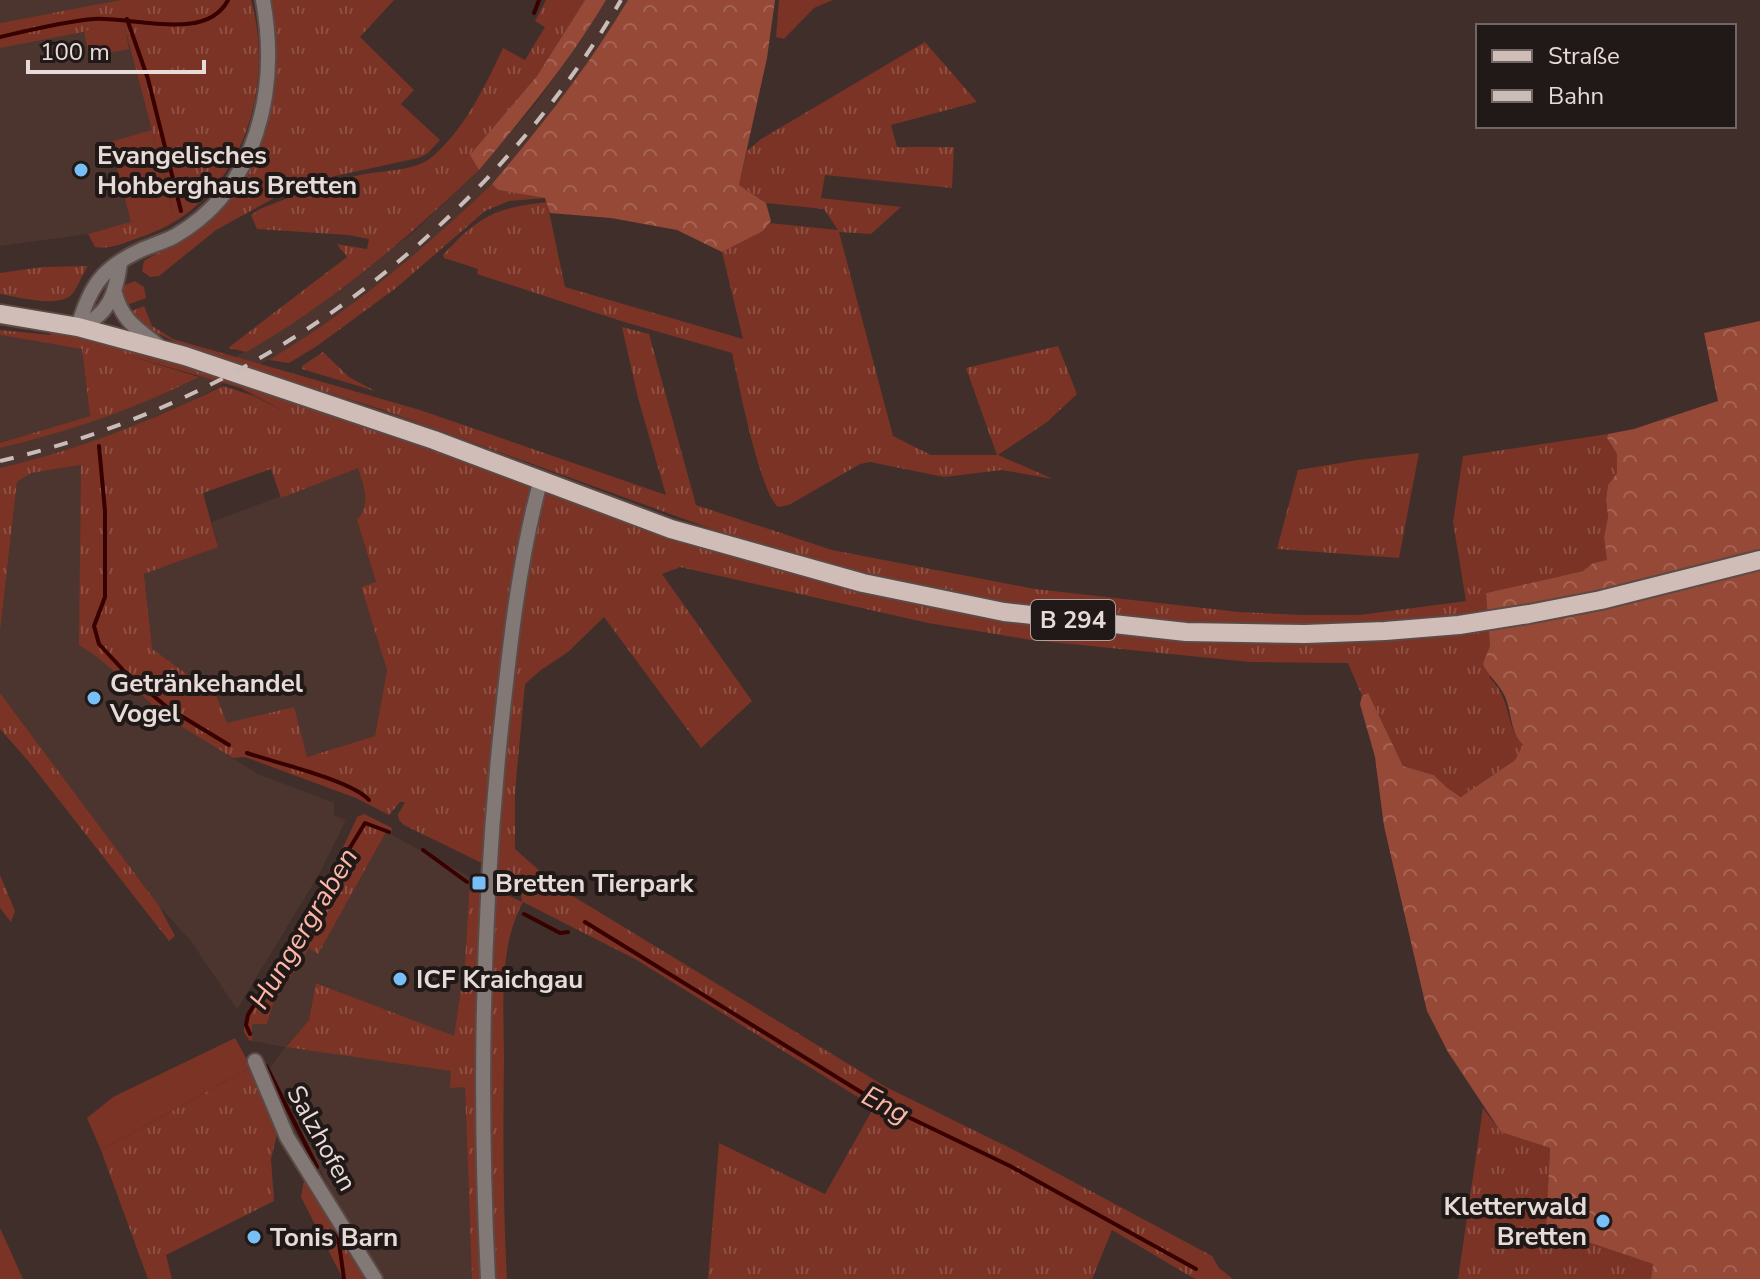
<svg xmlns="http://www.w3.org/2000/svg" width="1760" height="1279" font-family="'Nunito Sans',sans-serif">
<style>
.built{fill:#4d352f}
.grass{fill:url(#grass-tufts);fill-rule:evenodd}
.forest{fill:url(#forest-crowns)}
.garden{fill:#7a3324}
.lines{fill:none;stroke-linecap:round;stroke-linejoin:round}
.stream{stroke:#380100;stroke-width:4}
.minor-casing{stroke:#5b4a46;stroke-width:18}
.major-casing{stroke:#5b4a46;stroke-width:22}
.minor{stroke:#827876;stroke-width:14}
.major{stroke:#d0bdb8;stroke-width:18}
.rail{stroke:#c9bcb9;stroke-width:4;stroke-dasharray:14 14;stroke-linecap:butt}
.poi-dot{fill:#78bff7;stroke:#211917;stroke-width:3}
.labels{text-anchor:middle;stroke-width:8;stroke-linejoin:round;paint-order:stroke}
.shield{fill:#211917;stroke:#aca19e;stroke-width:2}
.shield-label{font-size:24px;font-weight:bold;fill:#e7dbd8}
.poi-label{font-size:26px;font-weight:bold;fill:#e7dbd8;stroke:#211917;text-anchor:start}
.street-label{font-size:26px;fill:#e7dbd8;stroke:#211917}
.water-label{font-size:28px;font-style:italic;fill:#fcb7a7;stroke:#211917}
</style>
<defs>
<pattern id="grass-tufts" width="24" height="20" patternUnits="userSpaceOnUse" patternTransform="scale(2)"><rect width="24" height="20" fill="#7a3324"/><path d="M3 7l-1-3M5 7V3M7 7l1-3M15 17l-1-3M17 17v-4M19 17l1-3" fill="none" stroke="#8d5043"/></pattern>
<pattern id="forest-crowns" width="20" height="18" patternUnits="userSpaceOnUse" patternTransform="scale(2)"><rect width="20" height="18" fill="#974938"/><path d="M2 6a3 3 0 1 1 6 0M12 15a3 3 0 1 1 6 0" fill="none" stroke="#a66354"/></pattern>
</defs>
<rect width="100%" height="100%" fill="#402e2a"/>
<path class="built" d="M 0,0 L 120,0 L 0,23 Z
M 606,0 L 628,0 L 604,41 L 550,116 L 492,184 L 428,245 L 352,305 L 285,351 L 186,404 L 115,434 L 37,459 L 0,468 L 0,448 L 33,440 L 107,416 L 178,387 L 263,342 L 342,289 L 416,230 L 479,170 L 536,103 L 588,29 Z
M 124,23 L 173,211 L 88,234 L 0,246 L 0,48 Z
M 0,335 L 82,349 L 90,416 L 0,443 Z
M 81,465 L 80,645 L 96,656 L 169,719 L 258,774 L 334,803 L 334,815 L 346,820 L 318,876 L 237,1009 L 190,940 L 159,906 L 0,693 L 0,632 L 17,482 L 31,473 Z
M 358,467 L 367,504 L 364,513 L 357,521 L 376,582 L 361,588 L 387,670 L 375,736 L 306,757 L 293,707 L 227,724 L 216,695 L 151,649 L 144,574 L 218,547 L 212,522 Z
M 386,832 L 470,877 L 465,963 L 454,1037 L 317,983 L 309,1020 L 286,1046 L 452,1071 L 465,1087 L 472,1279 L 375,1279 L 334,1209 L 326,1181 L 270,1068 L 285,1047 L 252,1041 L 252,1024 L 267,1023 L 273,1004 L 309,947 L 318,953 Z"/>
<path class="grass" d="M 120,0 L 251,0 C 277,92 238,206 141,237 C 125,242 111,250 95,247 L 88,234 L 173,210 L 124,24 L 0,48 L 0,23 Z
M 268,0 L 394,0 L 360,37 L 414,90 L 401,104 L 440,140 L 427,154 L 418,158 L 335,176 L 285,192 L 216,230 L 159,276 L 150,277 L 142,271 L 144,261 C 165,248 187,237 206,221 C 272,166 282,79 268,0 Z
M 546,0 L 585,0 L 537,76 L 471,155 L 479,170 C 408,238 332,303 246,352 L 228,348 L 347,257 L 337,244 L 367,249 L 369,239 L 348,235 L 257,229 L 251,215 L 260,209 C 293,196 326,182 360,175 C 382,170 414,172 432,157 C 465,129 485,86 503,48 L 525,60 L 545,27 L 535,21 Z
M 925,42 L 977,102 L 891,125 L 897,147 L 954,147 L 952,188 L 825,175 L 821,198 L 901,207 L 871,234 L 839,232 L 893,436 L 931,455 L 997,455 L 966,368 L 1058,346 L 1077,394 L 1047,422 L 998,455 L 1053,479 L 1002,470 L 944,477 L 870,462 L 860,464 L 789,505 L 778,507 C 760,493 738,381 732,353 L 621,321 L 477,274 L 478,269 L 444,258 L 443,255 C 479,216 495,208 547,202 L 565,287 L 743,339 L 722,252 L 763,231 L 769,223 L 838,230 L 824,209 L 766,203 L 739,185 L 747,151 L 761,139 Z
M 492,184 L 498,190 L 546,198 L 509,201 L 485,211 L 396,288 L 317,346 L 289,363 L 269,360 C 353,309 421,252 492,184 Z
M 88,266 C 82,274 79,285 73,293 C 61,309 18,297 0,294 L 0,273 L 42,267 Z
M 135,281 L 144,287 L 146,298 L 124,306 L 122,290 L 125,285 Z
M 144,306 L 152,326 L 173,339 L 420,410 L 666,495 L 638,398 L 622,327 L 649,334 L 696,505 L 832,550 L 1035,589 L 1239,612 L 1301,615 L 1360,615 L 1466,601 L 1453,522 L 1463,456 L 1608,434 L 1607,438 L 1617,454 L 1617,473 L 1608,485 L 1606,500 L 1608,517 L 1604,537 L 1607,560 L 1593,563 L 1583,571 L 1486,593 L 1490,646 L 1490,678 C 1513,701 1504,726 1524,746 L 1515,760 L 1462,797 L 1445,787 L 1434,775 L 1403,766 L 1368,694 L 1362,696 L 1348,663 L 1250,662 L 1031,640 L 928,623 L 680,567 L 662,574 L 752,701 L 701,748 L 604,617 L 568,652 L 541,670 L 525,684 L 515,792 L 515,849 L 558,887 L 886,1087 L 1016,1151 L 1212,1256 L 1219,1268 L 1233,1279 L 1195,1279 L 1112,1230 L 1092,1279 L 708,1279 L 719,1143 L 825,1194 L 874,1107 L 635,959 L 523,902 C 498,947 504,1009 504,1059 C 503,1132 503,1206 507,1279 L 493,1279 L 486,1072 L 493,899 L 501,892 L 522,902 C 521,880 509,885 496,870 L 404,825 L 399,820 L 398,815 L 405,802 L 400,802 L 389,815 L 356,798 L 245,757 L 233,758 L 169,719 L 96,656 L 79,645 L 81,465 L 31,473 L 17,482 L 0,632 L 0,468 C 78,450 152,421 223,386 L 254,396 L 289,414 L 241,388 L 120,353 L 199,377 C 137,408 68,432 0,448 L 0,443 L 90,416 L 82,349 L 0,335 L 0,330 L 50,335 L 54,322 L 430,446 L 850,579 L 380,409 L 187,348 L 137,323 L 127,313 ZM 358,468 C 363,487 372,504 357,520 L 376,582 L 361,587 L 387,670 L 375,736 L 307,757 L 294,707 L 227,723 L 216,695 L 152,649 L 144,574 L 218,547 L 203,493 L 271,469 L 281,498 Z
M 323,352 L 349,377 L 375,391 L 302,369 L 302,366 Z
M 1419,453 L 1399,558 L 1277,549 L 1298,470 L 1358,460 Z
M 0,693 L 159,906 L 175,936 L 169,941 L 30,763 L 0,729 Z
M 364,814 L 392,828 L 391,834 L 386,832 L 318,954 L 309,948 L 273,1004 L 267,1024 L 252,1024 L 252,1041 L 249,1040 L 244,1032 C 242,1009 277,967 290,945 C 314,903 338,861 357,817 Z
M 0,875 L 15,911 L 11,922 L 0,908 Z
M 475,876 L 480,887 L 475,1086 L 482,1279 L 472,1279 L 465,1087 L 450,1088 L 451,1071 L 286,1047 L 309,1020 L 316,983 L 454,1036 L 465,963 L 470,877 Z
M 251,1067 L 277,1119 L 277,1134 L 271,1159 L 274,1201 L 166,1255 L 172,1279 L 148,1279 L 101,1150 Z
M 1483,1108 L 1501,1132 L 1550,1148 L 1546,1228 L 1653,1264 L 1651,1279 L 1458,1279 Z
M 305,1174 L 375,1279 L 343,1279 L 301,1197 Z"/>
<path class="forest" d="M 585,0 L 606,0 C 570,61 525,115 479,170 L 470,155 L 537,76 Z
M 628,0 L 775,0 L 767,58 L 739,185 L 766,203 L 771,221 L 763,231 L 722,252 L 677,230 L 611,218 L 550,213 L 545,198 L 498,190 L 492,184 C 542,125 589,66 628,0 Z
M 1760,321 L 1760,1279 L 1651,1279 L 1653,1264 L 1546,1228 L 1550,1148 L 1501,1132 L 1448,1052 L 1427,1011 L 1384,826 L 1375,757 L 1360,704 L 1362,696 L 1368,693 L 1403,766 L 1434,775 L 1446,787 L 1461,797 L 1515,760 L 1523,745 C 1508,730 1513,708 1502,691 C 1496,681 1488,675 1483,664 L 1490,646 L 1486,593 L 1583,571 L 1593,563 L 1607,560 L 1604,537 L 1608,517 L 1606,500 L 1608,485 L 1617,473 L 1617,454 L 1607,438 L 1608,434 L 1634,429 L 1718,401 L 1704,333 Z"/>
<path class="garden" d="M 779,0 L 833,0 L 814,8 L 784,39 L 776,37 Z
M 124,23 L 129,49 L 89,57 L 84,31 Z
M 152,130 L 173,211 L 131,222 L 110,142 Z
M 235,1038 L 251,1067 L 101,1150 L 87,1118 L 113,1097 Z
M 0,1228 L 23,1279 L 0,1279 Z"/>
<g class="lines">
<path class="stream" d="M 534,13 L 539,0
M 127,19 L 148,79 L 181,211
M 0,37 C 30,30 62,22 93,19 C 132,16 206,43 228,0
M 99,446 L 105,511 L 105,597 L 94,626 L 99,644 L 124,671 L 168,708 L 229,745
M 247,753 C 276,763 351,780 369,800
M 423,850 L 467,882
M 524,914 L 560,933 L 568,932
M 585,922 L 877,1102 L 1010,1166 L 1196,1269
M 250,1034 L 246,1025 L 248,1015 L 365,823 L 389,832
M 266,1066 L 317,1167
M 337,1228 L 344,1279"/>
<g class="minor-casing">
<path id="minor" d="M 114,290 C 122,321 135,327 159,346
M 78,327 C 90,286 102,268 141,250 C 152,245 164,242 175,236 C 258,188 279,89 263,0
M 78,327 C 109,316 116,293 120,263
M 255,1061 L 287,1137 L 375,1279
M 488,1279 C 479,1098 482,918 500,738 C 509,653 518,562 541,479"/>
</g>
<g class="major-casing">
<path id="major" d="M 0,314 L 78,327 L 185,356 L 434,440 L 671,529 L 863,583 L 1004,612 L 1186,632 L 1305,634 L 1385,631 L 1459,625 L 1529,614 L 1601,600 L 1760,560"/>
</g>
<use href="#minor" class="minor"/>
<use href="#major" class="major"/>
<path class="rail" d="M 0,461 C 259,401 487,229 621,0"/>
</g>
<g class="poi-dot">
<circle cx="81" cy="170" r="8"/>
<circle cx="94" cy="698" r="8"/>
<rect x="471" y="875" width="16" height="16" rx="4"/>
<circle cx="400" cy="979" r="8"/>
<circle cx="1603" cy="1221" r="8"/>
<circle cx="254" cy="1237" r="8"/>
</g>
<g class="labels">
<rect class="shield" x="1031" y="600" width="84" height="40" rx="6"/>
<g class="shield-label">
<text x="1073" y="628">B 294</text>
</g>
<g class="poi-label">
<text x="97" y="164">Evangelisches<tspan x="97" dy="30">Hohberghaus Bretten</tspan></text>
<text x="110" y="692">Getränkehandel<tspan x="110" dy="30">Vogel</tspan></text>
<text x="495" y="892">Bretten Tierpark</text>
<text x="416" y="988">ICF Kraichgau</text>
<text x="1587" y="1215" text-anchor="end">Kletterwald<tspan x="1587" dy="30">Bretten</tspan></text>
<text x="270" y="1246">Tonis Barn</text>
</g>
<g class="street-label">
<text transform="translate(322 1138) rotate(61)" y="9">Salzhofen</text>
</g>
<g class="water-label">
<text transform="translate(303 928) rotate(-59)" y="10">Hungergraben</text>
<text transform="translate(886 1104) rotate(28)" y="10">Eng</text>
</g>
</g>
<rect x="1476" y="24" width="260" height="104" fill="#211917" stroke="#706764" stroke-width="2"/>
<rect x="1492" y="50" width="40" height="12" fill="#d0bdb8" stroke="#706764" stroke-width="2"/>
<text x="1548" y="64" font-size="24" fill="#e7dbd8">Straße</text>
<rect x="1492" y="90" width="40" height="12" fill="#c9bcb9" stroke="#706764" stroke-width="2"/>
<text x="1548" y="104" font-size="24" fill="#e7dbd8">Bahn</text>
<path d="M28 60v12h176v-12" fill="none" stroke="#e7dbd8" stroke-width="4"/>
<text x="40" y="60" font-size="24" fill="#e7dbd8" stroke="#211917" stroke-width="6" paint-order="stroke">100 m</text>
</svg>
